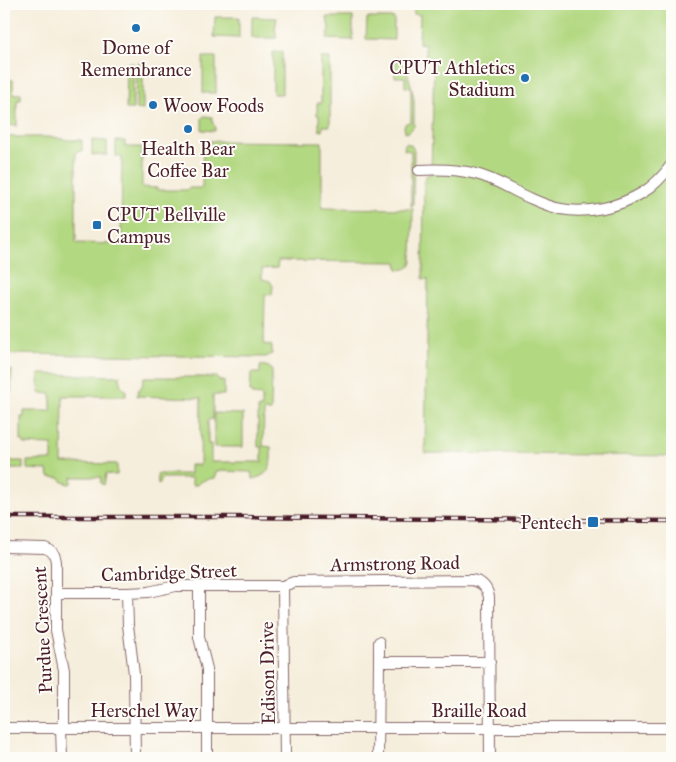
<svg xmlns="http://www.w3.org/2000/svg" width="676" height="762" font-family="'IM FELL Great Primer',serif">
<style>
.green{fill:#b2d881;stroke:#7e7c56}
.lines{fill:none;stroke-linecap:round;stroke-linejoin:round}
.street-casing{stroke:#866769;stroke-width:12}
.street{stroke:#fff;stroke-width:10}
.rail-casing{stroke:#4a1f2b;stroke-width:4.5}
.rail{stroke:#fdfcf7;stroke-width:2.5;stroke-dasharray:8;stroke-linecap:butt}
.poi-dot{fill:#1f6fb2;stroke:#fdfcf7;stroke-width:2}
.labels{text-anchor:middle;stroke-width:4;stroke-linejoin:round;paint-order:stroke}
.poi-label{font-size:19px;fill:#4a1f2b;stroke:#fdfcf7}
.street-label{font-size:19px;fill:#4a1f2b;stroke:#fdfcf7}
</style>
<rect width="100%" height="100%" fill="#fdfcf7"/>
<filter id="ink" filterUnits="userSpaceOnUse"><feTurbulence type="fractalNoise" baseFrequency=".02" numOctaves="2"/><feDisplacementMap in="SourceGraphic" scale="10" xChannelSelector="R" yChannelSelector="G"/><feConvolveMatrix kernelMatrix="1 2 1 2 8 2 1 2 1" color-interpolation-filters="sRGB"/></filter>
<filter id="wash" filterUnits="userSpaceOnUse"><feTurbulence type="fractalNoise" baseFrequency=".0096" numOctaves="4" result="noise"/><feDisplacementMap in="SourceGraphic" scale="20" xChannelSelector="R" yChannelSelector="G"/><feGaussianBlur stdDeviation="1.12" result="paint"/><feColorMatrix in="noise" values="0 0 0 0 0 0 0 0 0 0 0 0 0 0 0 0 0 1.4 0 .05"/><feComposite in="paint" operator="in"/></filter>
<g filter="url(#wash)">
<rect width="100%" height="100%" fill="#f6eedc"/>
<path class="green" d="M 413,4 L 672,4 L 672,456 L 425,453 L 428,279 L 423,279 L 424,181 L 426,176 L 431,173 L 434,63 C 425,59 425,53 425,44 L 419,43 L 420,15 L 414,14 Z
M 215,17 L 239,17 L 239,38 L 214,37 Z
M 252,17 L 277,18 L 275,29 L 277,38 L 252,38 Z
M 327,17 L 353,17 L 353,40 L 327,39 L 329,29 Z
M 367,18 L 394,18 L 394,40 L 366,39 Z
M 273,52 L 282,52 L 282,94 L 273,94 Z
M 203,57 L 216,57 L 216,93 L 203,93 Z
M 321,58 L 330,58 L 330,126 L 323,126 L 322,131 L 319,130 L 319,115 L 317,115 L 317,103 L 321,103 Z
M 395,58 L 403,58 L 411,85 L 414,100 L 414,126 L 411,130 L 407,133 L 405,132 L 404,126 L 406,123 L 411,122 L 411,88 L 405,87 L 405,77 L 395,77 Z
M 127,63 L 133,63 L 133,109 L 126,109 Z
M 137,63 L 143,63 L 143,110 L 136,109 Z
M 7,80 L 13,80 L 13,94 L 21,94 L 21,100 L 17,100 L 17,126 L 8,125 Z
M 204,116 L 212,117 L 213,124 L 215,126 L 215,131 L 202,130 L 202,118 Z
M 4,137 L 53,137 L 67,140 L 82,140 L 82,151 L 76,152 L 76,243 L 121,244 L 122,157 L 116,156 L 116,141 L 125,141 L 125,147 L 142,147 L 142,187 L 157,188 L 157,190 L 187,190 L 188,188 L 202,188 L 203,141 L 322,142 L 322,208 L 413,209 L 412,262 C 409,268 405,271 398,269 L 397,262 L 278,261 L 277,268 L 262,269 L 262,279 L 270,281 L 273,286 L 272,294 L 265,295 L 264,344 L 271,345 L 272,347 L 272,354 L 266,357 L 4,354 Z
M 92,140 L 107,141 L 107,155 L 92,155 Z
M 406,143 L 411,145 L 414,150 L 413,206 L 411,206 L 411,151 L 404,150 L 405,144 Z
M 4,363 L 6,365 L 5,370 L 12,370 L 11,392 L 4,393 Z
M 261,365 L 269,367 L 272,371 L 271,411 L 264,411 L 263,446 L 271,447 C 271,463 273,474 253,479 L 252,476 L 251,472 L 216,471 L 215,478 C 208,479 201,480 197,485 L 192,485 L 192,478 L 161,478 L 160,484 L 158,485 L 157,474 L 190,474 L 190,465 L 200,465 L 201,398 L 137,396 L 138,391 L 142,386 L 144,377 L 217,377 L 219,381 L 224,381 L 224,395 L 213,395 L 213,419 L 208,420 L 208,444 L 211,444 L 211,462 L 262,462 L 262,447 L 258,447 L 258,408 L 262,408 L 262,396 L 252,395 L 252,392 L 250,392 L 251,373 L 260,373 L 260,367 Z
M 39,374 L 120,376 L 120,384 L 126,390 L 126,396 L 63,396 L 62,463 L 117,464 L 117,475 L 106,474 L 104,485 L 101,483 L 101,477 L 72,477 L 72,483 L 70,484 L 63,482 L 60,478 L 49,477 L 47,470 L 27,469 L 27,461 L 52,460 L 52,445 L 24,444 L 24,441 L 21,440 L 21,417 L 24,417 L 24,411 L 51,411 L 51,394 L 40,393 L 40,390 L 39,389 Z
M 214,413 L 243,414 L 243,447 L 214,447 Z
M 4,461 L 23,461 L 23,469 L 7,469 L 6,475 L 4,476 Z"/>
</g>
<g filter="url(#ink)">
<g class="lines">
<g class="street-casing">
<path id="street" d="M 419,170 C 438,169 457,169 476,174 C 496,179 513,191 532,199 C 541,203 551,207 561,209 C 587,214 619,207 642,193 C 654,186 664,175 672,164
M 4,547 L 45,548 C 53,551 55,554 56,562 L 56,630 L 64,670 L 64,728
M 199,586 L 199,637 L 207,669 L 207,758
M 283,586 L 285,758
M 57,593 L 127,593 L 148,592 L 176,586 L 283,586 L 294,582 L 471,580 C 481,581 487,587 489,597 L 490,758
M 127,593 L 128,625 L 134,674 L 135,758
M 379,642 L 379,662
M 4,728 L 672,728
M 61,728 L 62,758
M 378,758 L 379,662 L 490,662"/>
</g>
<use href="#street" class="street"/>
<g class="rail-casing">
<path id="rail" d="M 4,517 L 233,517 L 672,521"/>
</g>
<use href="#rail" class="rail"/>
</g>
</g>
<g class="poi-dot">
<circle cx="136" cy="28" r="5"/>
<circle cx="525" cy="78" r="5"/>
<circle cx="153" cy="105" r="5"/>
<circle cx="188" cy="129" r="5"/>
<rect x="92" y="220" width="10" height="10" rx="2.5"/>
<rect x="587" y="516" width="12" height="12" rx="2.5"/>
</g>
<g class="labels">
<g class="poi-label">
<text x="136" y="54">Dome of<tspan x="136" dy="22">Remembrance</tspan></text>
<text x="515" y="74" text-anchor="end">CPUT Athletics<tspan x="515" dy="22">Stadium</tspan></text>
<text x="163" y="112" text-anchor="start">Woow Foods</text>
<text x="188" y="155">Health Bear<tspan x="188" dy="22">Coffee Bar</tspan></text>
<text x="107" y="221" text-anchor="start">CPUT Bellville<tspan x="107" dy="22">Campus</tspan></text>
<text x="582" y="529" text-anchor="end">Pentech</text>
</g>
<g class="street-label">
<text transform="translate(395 563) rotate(-1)" y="7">Armstrong Road</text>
<text transform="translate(169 572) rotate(-2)" y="7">Cambridge Street</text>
<text transform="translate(42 630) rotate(-93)" y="7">Purdue Crescent</text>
<text transform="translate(267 673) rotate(-91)" y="7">Edison Drive</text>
<text x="144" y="717">Herschel Way</text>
<text x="479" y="717">Braille Road</text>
</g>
</g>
<rect width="676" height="762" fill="none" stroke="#fdfcf7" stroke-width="20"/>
</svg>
